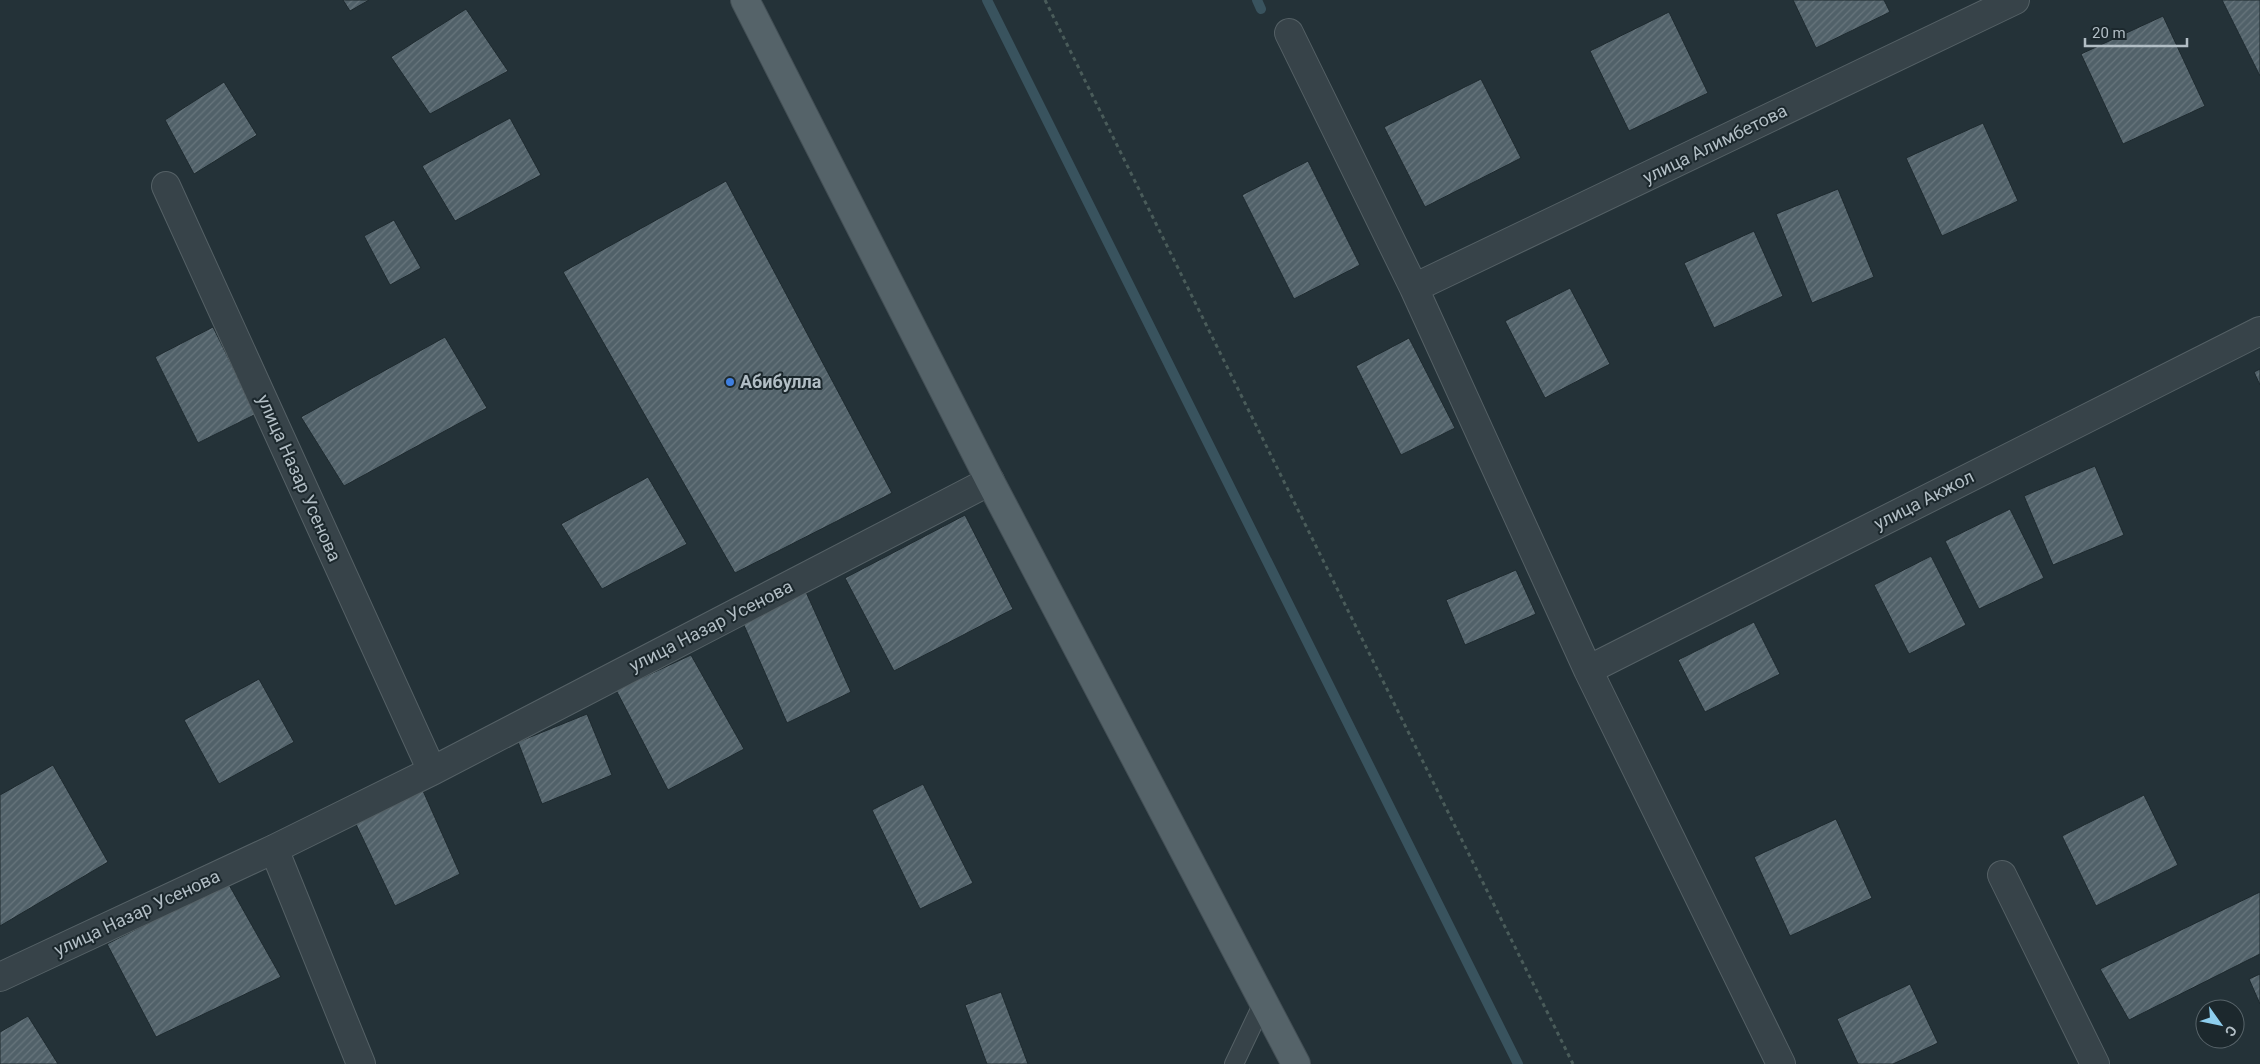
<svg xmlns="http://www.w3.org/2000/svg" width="2260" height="1064" font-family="Roboto,sans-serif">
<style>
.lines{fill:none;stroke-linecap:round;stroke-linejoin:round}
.stream{stroke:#39535e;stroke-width:10}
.building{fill:url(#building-hatch);stroke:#1e2a2f}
.service-casing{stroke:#556166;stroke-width:20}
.minor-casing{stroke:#556166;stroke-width:30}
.primary-casing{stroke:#434f55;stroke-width:30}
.path{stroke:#4a5c5a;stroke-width:3;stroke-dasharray:4 4;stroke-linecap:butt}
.service{stroke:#374349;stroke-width:18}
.minor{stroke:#374349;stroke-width:28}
.primary{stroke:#556369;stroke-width:28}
.shop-dot{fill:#3f7fe0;stroke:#1c282d;stroke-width:2}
.labels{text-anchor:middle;stroke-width:4;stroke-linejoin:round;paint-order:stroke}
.street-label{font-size:18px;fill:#b2bec5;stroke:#1c282d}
.poi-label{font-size:18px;font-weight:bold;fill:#b2bec5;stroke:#1c282d;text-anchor:start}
</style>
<defs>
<pattern id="building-hatch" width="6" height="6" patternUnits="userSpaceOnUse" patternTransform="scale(1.25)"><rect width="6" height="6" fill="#516169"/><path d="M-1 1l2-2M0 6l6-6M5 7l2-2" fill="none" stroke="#68767d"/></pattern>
</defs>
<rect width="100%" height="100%" fill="#243238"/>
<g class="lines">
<path class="stream" d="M 987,0 L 1518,1064
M 1257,0 L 1261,9"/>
</g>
<path class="building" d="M 343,0 L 369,0 L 350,11 Z
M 1793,0 L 1884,0 L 1890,12 L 1816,48 Z
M 2222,0 L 2260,0 L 2260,76 Z
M 466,9 L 508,71 L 430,114 L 391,57 Z
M 1669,12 L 1708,93 L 1629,131 L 1590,51 Z
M 2163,16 L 2205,106 L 2123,144 L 2081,54 Z
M 1481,79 L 1521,158 L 1425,207 L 1384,127 Z
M 224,82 L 257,135 L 194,174 L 165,120 Z
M 510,118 L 541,175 L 455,221 L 422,166 Z
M 1983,123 L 2018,201 L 1942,236 L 1906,158 Z
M 1308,161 L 1360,265 L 1294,299 L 1242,195 Z
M 726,181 L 892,493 L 735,573 L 563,272 Z
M 1838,189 L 1874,277 L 1812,303 L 1776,214 Z
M 394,220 L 421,268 L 390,285 L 364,236 Z
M 1754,231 L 1783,296 L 1714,328 L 1684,263 Z
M 1570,288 L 1610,364 L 1545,398 L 1505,321 Z
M 213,327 L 256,414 L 198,443 L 155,357 Z
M 445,337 L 487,408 L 344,486 L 301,417 Z
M 1409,338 L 1455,428 L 1401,455 L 1356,366 Z
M 2260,369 L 2260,385 L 2254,372 Z
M 2095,466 L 2124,535 L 2053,565 L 2024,496 Z
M 648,477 L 687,544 L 602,589 L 561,524 Z
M 2010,509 L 2044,578 L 1979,609 L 1945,541 Z
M 965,515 L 1013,609 L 894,671 L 845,578 Z
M 1931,556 L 1966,625 L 1909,654 L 1874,585 Z
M 1516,570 L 1536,614 L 1465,645 L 1446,600 Z
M 806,592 L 851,692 L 787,723 L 743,623 Z
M 1754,622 L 1780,674 L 1705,712 L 1678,660 Z
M 691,655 L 744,749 L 668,790 L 616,690 Z
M 259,679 L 294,742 L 219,784 L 184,720 Z
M 587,714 L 612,775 L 542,804 L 518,742 Z
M 53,765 L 108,862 L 0,926 L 0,795 Z
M 420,784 L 460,874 L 395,906 L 353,818 Z
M 923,784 L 973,883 L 920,909 L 872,810 Z
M 2144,795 L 2178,865 L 2096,906 L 2062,836 Z
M 1836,819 L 1872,898 L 1790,936 L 1754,857 Z
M 228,883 L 281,977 L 156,1037 L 107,944 Z
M 2260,892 L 2260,954 L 2129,1020 L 2100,969 Z
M 2260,974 L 2260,1004 L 2249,979 Z
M 1910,984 L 1938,1043 L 1893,1064 L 1858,1064 L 1837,1019 Z
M 1001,992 L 1028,1064 L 987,1064 L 965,1005 Z
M 28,1016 L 58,1064 L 0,1064 L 0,1032 Z"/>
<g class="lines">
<g class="service-casing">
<path id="service" d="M 1234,1064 L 1263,1003"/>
</g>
<g class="minor-casing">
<path id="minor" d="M 1289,33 L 1414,288 L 1588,670 L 1781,1064
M 166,186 L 432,771
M 1414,288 L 2015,0
M 1588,670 L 2260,331
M 274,849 L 361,1064
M 2002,875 L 2095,1064
M 0,977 L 274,849 L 432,771 L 990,481"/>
</g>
<g class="primary-casing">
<path id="primary" d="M 745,0 L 990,481 L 1296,1064"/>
</g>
<path class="path" d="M 1045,0 L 1573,1064"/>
<use href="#service" class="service"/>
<use href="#minor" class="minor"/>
<use href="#primary" class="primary"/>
</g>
<circle class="shop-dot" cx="730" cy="382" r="5"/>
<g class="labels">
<g class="street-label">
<text transform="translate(1715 144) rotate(-26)" y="6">улица Алимбетова</text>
<text transform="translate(299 478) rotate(66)" y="6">улица Назар Усенова</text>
<text transform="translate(1924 500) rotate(-27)" y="6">улица Акжол</text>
<text transform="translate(711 626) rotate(-27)" y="6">улица Назар Усенова</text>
<text transform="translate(137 913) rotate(-25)" y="6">улица Назар Усенова</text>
</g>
<g class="poi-label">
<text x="740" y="388">Абибулла</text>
</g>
</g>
<g transform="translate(2220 1024) rotate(123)"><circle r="24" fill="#1c282d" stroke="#58646a"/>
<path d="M0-4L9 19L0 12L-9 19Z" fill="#8eceee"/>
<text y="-8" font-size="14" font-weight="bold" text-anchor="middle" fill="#b2bec5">С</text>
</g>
<path d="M2085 38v8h102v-8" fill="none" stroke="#b2bec5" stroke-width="2.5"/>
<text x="2092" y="38" font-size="15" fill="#b2bec5" stroke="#1c282d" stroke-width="4" paint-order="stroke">20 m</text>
</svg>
